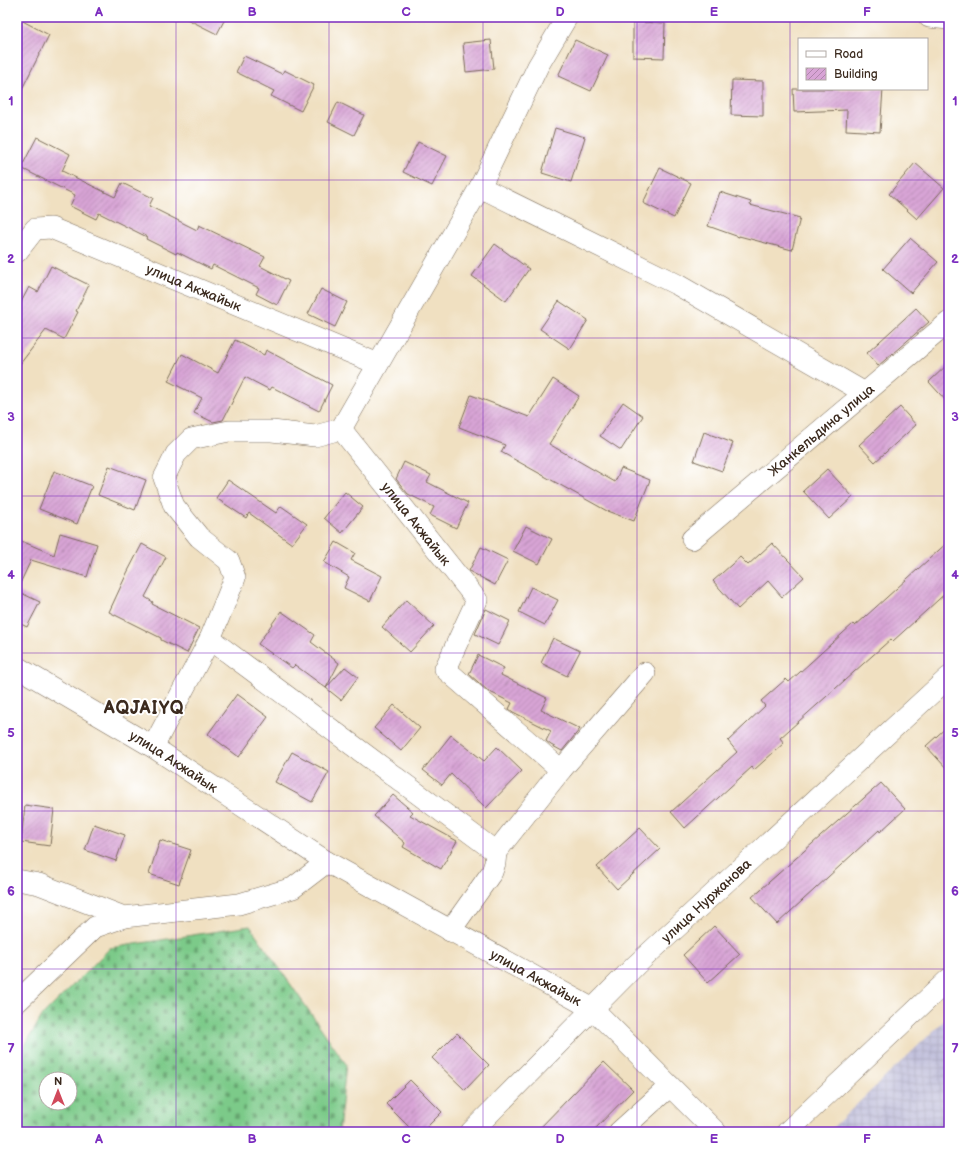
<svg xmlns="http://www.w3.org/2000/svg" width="966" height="1149" font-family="'Balsamiq Sans',sans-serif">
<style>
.industrial{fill:url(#industrial-grid)}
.cemetery{fill:url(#cemetery-stones);stroke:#5b7a54;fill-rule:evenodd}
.building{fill:url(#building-hatch)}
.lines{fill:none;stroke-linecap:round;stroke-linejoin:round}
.street-casing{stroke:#7a6a57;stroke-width:22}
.street{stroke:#fff;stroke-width:21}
.grid{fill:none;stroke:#7b2cbf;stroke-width:1;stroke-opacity:0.55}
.labels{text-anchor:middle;stroke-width:4;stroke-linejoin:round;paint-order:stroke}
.street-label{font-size:14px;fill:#3b2a1e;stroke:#fff}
.district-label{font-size:18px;font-weight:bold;letter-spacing:1px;fill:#3b2a1e;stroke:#fff}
.neatline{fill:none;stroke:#7b2cbf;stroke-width:1.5}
.grid-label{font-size:13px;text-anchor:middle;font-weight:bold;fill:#7b2cbf}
</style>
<defs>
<pattern id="industrial-grid" width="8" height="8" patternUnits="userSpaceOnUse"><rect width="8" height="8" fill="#c2c1dc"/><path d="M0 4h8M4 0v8" fill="none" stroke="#a8a6bc"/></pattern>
<pattern id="cemetery-stones" width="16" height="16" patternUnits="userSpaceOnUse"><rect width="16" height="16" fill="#7bca89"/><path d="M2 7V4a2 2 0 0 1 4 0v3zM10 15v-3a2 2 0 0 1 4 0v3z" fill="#66a46f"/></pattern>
<pattern id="building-hatch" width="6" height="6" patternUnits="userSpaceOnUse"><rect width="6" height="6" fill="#d8a4d6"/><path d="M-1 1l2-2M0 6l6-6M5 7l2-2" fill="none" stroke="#b086ad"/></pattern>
</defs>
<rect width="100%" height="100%" fill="#fff"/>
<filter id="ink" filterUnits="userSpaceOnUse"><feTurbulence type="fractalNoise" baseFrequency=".025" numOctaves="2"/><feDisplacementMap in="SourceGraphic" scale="8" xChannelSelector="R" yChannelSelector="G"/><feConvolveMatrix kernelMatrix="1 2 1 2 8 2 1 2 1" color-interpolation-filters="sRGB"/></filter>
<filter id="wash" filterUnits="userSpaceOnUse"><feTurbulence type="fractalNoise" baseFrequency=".012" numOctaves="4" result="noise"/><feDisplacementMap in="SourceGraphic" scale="16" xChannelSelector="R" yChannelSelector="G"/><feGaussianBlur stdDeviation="0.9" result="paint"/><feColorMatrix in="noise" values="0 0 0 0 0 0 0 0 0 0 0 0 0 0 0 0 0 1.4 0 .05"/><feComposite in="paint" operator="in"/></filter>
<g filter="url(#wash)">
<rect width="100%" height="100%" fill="#f0e0c1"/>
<path class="industrial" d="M 949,1016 L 949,1132 L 828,1132 Z"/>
<path class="cemetery" d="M 250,926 L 346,1064 L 339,1132 L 17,1132 L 17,1059 L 42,1016 L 110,948 ZM 46,1079 L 70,1079 L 70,1103 L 46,1103 Z"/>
<g id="blocks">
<path class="building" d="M 183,17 L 226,17 L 217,34 Z
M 17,18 L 49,35 L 17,99 Z
M 633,22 L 665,23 L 664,58 L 633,57 Z
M 491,40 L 494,69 L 466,72 L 463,43 Z
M 575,40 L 608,55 L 591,91 L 558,76 Z
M 244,56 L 282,74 L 284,70 L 314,85 L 301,111 L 271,96 L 274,91 L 236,72 Z
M 732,80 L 763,81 L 763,116 L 731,115 Z
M 793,89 L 883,89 L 880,132 L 846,130 L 847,110 L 794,112 Z
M 338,102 L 364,115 L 354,135 L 328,122 Z
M 555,128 L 585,137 L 571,182 L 542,173 Z
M 37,137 L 70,154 L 62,171 L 115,197 L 122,183 L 153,198 L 149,206 L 197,230 L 199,225 L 265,257 L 260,266 L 289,281 L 277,305 L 256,294 L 259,288 L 213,265 L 211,269 L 177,252 L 176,254 L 146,239 L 147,237 L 99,213 L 96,219 L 70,206 L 75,195 L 21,168 Z
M 418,142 L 447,156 L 432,186 L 403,172 Z
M 915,163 L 944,188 L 917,219 L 889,194 Z
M 660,168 L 691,183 L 674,218 L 643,203 Z
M 720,192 L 751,202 L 750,205 L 800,218 L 792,250 L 739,236 L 739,237 L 708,226 Z
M 910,238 L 938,262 L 911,293 L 883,269 Z
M 495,244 L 529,269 L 506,301 L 472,276 Z
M 51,266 L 89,285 L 76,311 L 78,312 L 64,339 L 46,330 L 17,368 L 17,310 L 29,287 L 38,292 Z
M 321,289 L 347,302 L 335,327 L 308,314 Z
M 559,301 L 588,320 L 570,349 L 540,329 Z
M 916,308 L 929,322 L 878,366 L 867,353 Z
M 235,340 L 264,355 L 266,350 L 332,385 L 319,411 L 272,387 L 270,390 L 245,377 L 223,420 L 213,422 L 194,413 L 202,398 L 168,381 L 182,354 L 218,373 Z
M 949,363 L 949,404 L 929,382 Z
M 553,379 L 579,396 L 549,444 L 615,482 L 621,468 L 650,480 L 634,521 L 607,511 L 501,452 L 505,445 L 459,427 L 471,395 L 529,417 Z
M 623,402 L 643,416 L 621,450 L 600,436 Z
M 900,407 L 916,425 L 875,462 L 859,445 Z
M 704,432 L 733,443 L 722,471 L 694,461 Z
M 404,462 L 431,475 L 427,482 L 468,503 L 456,528 L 430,515 L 434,507 L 408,494 L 396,479 Z
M 109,466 L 146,480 L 135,510 L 98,495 Z
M 827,469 L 853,497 L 829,519 L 803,491 Z
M 54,471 L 92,486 L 77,524 L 39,509 Z
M 228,480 L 276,513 L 281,506 L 307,524 L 292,544 L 249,513 L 246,518 L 216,498 Z
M 345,492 L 363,507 L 342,533 L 324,518 Z
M 526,526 L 552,539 L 539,564 L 513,551 Z
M 60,533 L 97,544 L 87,577 L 31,560 L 17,590 L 17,539 L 54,555 Z
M 949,541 L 949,590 L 893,641 L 891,639 L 780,738 L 784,743 L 754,770 L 752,767 L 685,828 L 671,812 L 737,752 L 728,741 L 765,706 L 761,701 L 786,679 L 789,682 L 853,624 L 855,626 Z
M 336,542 L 355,553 L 351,560 L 382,576 L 370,601 L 344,588 L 349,577 L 324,562 Z
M 772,543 L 804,577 L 782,597 L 768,581 L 738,609 L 713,581 L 740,557 L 748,565 Z
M 142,544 L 166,557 L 145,597 L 153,602 L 152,604 L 199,628 L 187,653 L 161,640 L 161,638 L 109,612 L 127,573 Z
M 481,547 L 508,560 L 495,585 L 469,571 Z
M 531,587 L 558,600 L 545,625 L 519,612 Z
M 17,591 L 40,602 L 27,627 L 17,622 Z
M 406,600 L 434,626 L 410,652 L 382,627 Z
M 486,609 L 510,621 L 498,645 L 475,634 Z
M 281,611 L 315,635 L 311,642 L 339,663 L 326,688 L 295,665 L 292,668 L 258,644 Z
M 553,638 L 580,651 L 567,676 L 541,663 Z
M 478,655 L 504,668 L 501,675 L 547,698 L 541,710 L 580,729 L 562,751 L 551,745 L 546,741 L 551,731 L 513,712 L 509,709 L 512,703 L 488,691 L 469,674 Z
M 345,667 L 358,677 L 341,700 L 326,688 Z
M 237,694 L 268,717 L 239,757 L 208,734 Z
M 394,705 L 420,728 L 401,751 L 374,728 Z
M 949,725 L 949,771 L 926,746 Z
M 451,735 L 484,761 L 497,747 L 522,771 L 486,808 L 451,774 L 442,785 L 423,770 Z
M 292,752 L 329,772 L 312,802 L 275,782 Z
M 881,783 L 905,809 L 880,832 L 879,830 L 777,924 L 752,897 Z
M 393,795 L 413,812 L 410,815 L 457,841 L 441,869 L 403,847 L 405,843 L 374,816 Z
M 25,805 L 54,809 L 50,846 L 21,842 Z
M 94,824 L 125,835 L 116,861 L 85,850 Z
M 640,828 L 660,849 L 617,889 L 597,867 Z
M 160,840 L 191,850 L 179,884 L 149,874 Z
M 714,926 L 740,954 L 708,983 L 683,955 Z
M 457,1033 L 489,1065 L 465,1090 L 432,1058 Z
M 604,1062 L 633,1090 L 592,1132 L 536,1132 Z
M 410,1080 L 442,1112 L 422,1132 L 414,1132 L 386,1104 Z"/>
</g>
</g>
<g filter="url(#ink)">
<use href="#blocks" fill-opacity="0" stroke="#7a6a57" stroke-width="1"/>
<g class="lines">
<g class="street-casing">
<g id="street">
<path d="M 929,17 L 949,19"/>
<path d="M 480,187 L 678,285 L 865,393"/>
<path id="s1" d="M 17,252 L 35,229 L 51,228 L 378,364"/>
<path id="s2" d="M 341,429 L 477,600 L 445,669 L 561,770"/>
<path id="s3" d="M 692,539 L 949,322"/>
<path d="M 210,639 L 235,578 L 229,561 L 199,537 L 174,506 L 164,478 L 176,454 L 191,439 L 229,431 L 272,431 L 315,436 L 341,429 L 480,187 L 538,66 L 567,17"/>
<path id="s4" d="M 17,667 L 153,747 L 327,862 L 593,1009 L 716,1132"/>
<path d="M 153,747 L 210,639 L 496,852"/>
<path d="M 17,880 L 39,884 L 124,917"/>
<path d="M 450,931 L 492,872 L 495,863 L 496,852 L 561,770 L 645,673"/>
<path d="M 17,1002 L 95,927 L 124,917 L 239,904 L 293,888 L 327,862"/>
<path id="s5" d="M 471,1132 L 636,965 L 949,677"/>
<path d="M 619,1132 L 670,1086"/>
<path d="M 787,1132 L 949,979"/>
</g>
</g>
<use href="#street" class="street"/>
</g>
</g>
<path class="grid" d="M 176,17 L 176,1132M 329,17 L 329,1132M 483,17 L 483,1132M 637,17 L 637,1132M 790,17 L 790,1132M 17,180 L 949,180M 17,338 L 949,338M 17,496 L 949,496M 17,653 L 949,653M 17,811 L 949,811M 17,969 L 949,969"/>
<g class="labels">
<g class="street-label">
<text dy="5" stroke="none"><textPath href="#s1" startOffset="200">улица Акжайык</textPath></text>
<text dy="5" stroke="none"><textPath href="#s3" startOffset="169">Жанкельдина улица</textPath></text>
<text dy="5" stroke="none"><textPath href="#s2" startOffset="121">улица Акжайык</textPath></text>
<text dy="5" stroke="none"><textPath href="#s4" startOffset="183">улица Акжайык</textPath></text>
<text dy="5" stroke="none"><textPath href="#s5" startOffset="330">улица Нуржанова</textPath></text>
<text dy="5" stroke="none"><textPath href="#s4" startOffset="605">улица Акжайык</textPath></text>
</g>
<g class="district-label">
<text x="144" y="714">AQJAIYQ</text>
</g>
</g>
<rect width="966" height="1149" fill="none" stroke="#fff" stroke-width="44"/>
<rect x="798" y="38" width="130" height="52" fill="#ffffff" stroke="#b1aaa5"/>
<rect x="806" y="51" width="20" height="6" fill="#ffffff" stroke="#b1aaa5"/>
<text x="834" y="58" font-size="12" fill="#3b2a1e">Road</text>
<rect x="806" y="68" width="20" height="12" fill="url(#building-hatch)" stroke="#b1aaa5"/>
<text x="834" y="78" font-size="12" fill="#3b2a1e">Building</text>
<g transform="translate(58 1091)"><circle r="19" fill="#ffffff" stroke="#b1aaa5"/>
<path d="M0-3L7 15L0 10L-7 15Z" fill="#d1495b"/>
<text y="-6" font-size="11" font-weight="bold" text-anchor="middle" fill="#3b2a1e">N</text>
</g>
<rect x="22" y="22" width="922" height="1105" class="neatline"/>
<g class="grid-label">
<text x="99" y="16">A</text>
<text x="252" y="16">B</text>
<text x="406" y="16">C</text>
<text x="560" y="16">D</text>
<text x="714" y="16">E</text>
<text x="867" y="16">F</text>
<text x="11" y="105">1</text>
<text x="955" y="105">1</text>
<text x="11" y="263">2</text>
<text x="955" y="263">2</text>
<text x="11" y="421">3</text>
<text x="955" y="421">3</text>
<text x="11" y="579">4</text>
<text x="955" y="579">4</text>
<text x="11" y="737">5</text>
<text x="955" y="737">5</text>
<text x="11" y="895">6</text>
<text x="955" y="895">6</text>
<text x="11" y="1053">7</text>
<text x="955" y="1053">7</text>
<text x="99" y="1143">A</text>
<text x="252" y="1143">B</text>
<text x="406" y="1143">C</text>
<text x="560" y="1143">D</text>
<text x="714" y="1143">E</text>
<text x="867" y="1143">F</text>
</g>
</svg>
